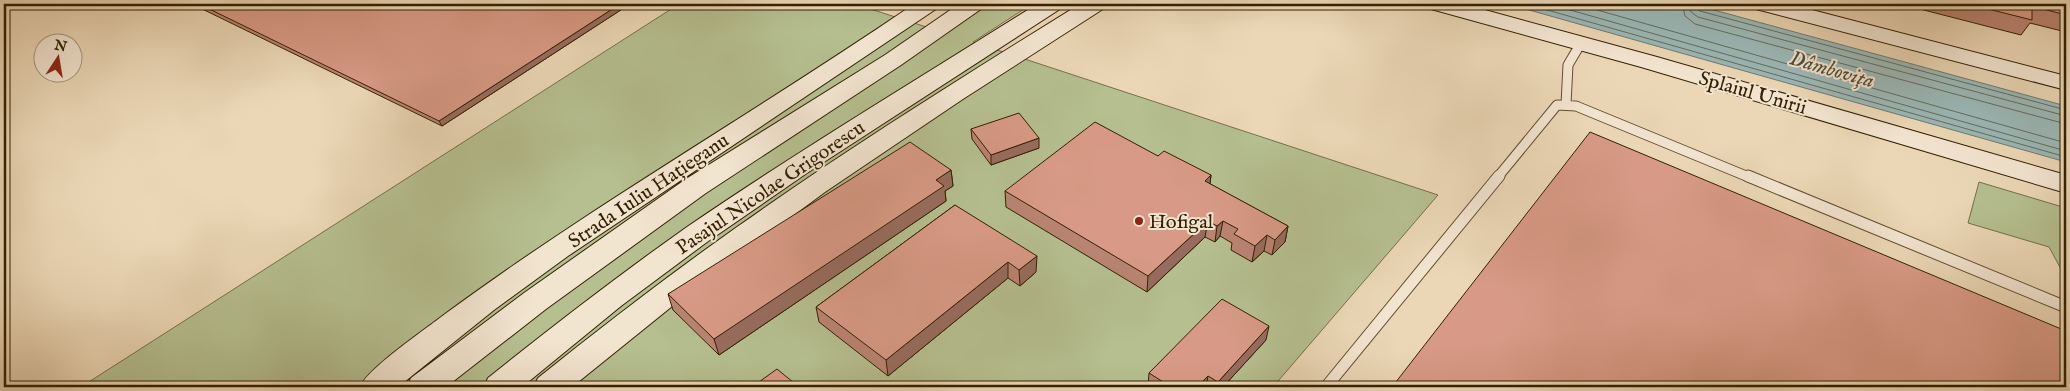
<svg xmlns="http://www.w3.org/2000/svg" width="2070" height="391" font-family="'IM FELL English',serif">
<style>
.green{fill:#b5bf90;stroke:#747049}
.water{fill:#9bb8b7;stroke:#717b6f}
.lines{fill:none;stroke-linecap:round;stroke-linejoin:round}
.shore{stroke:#676c5c;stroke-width:1}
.service-far1-casing{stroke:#614e2f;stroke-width:11}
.service-casing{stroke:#614e2f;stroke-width:13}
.secondary-casing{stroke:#332002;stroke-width:2}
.service-far1{stroke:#f2e5d0;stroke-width:9}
.service{stroke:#f2e5d0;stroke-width:11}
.secondary{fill:#f2e5d0;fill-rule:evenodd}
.wall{fill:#ba8473;stroke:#332002}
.shaded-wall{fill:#976c5e;stroke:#332002}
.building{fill:#d89a86;stroke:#332002}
.poi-dot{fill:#8f2418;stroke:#f2e5d0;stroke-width:2}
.labels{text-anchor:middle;stroke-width:4;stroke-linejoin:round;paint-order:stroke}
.street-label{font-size:20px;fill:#332002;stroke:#f2e5d0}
.poi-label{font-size:20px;fill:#332002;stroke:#f2e5d0;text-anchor:start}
.water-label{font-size:21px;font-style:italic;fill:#524e38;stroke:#f2e5d0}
</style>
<rect width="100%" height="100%" fill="#ebd7b6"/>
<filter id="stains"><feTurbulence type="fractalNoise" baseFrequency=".004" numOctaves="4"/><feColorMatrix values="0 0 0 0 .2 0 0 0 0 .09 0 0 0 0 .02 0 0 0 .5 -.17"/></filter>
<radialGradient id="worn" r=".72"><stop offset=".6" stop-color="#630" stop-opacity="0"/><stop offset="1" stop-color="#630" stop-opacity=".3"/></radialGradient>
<path class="green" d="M 679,4 L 855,4 L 945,33 L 988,4 L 1032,4 L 973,42 L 1438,195 L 1273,387 L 81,387 Z
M 1979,182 L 2066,208 L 2066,278 L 2049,247 L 1968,223 Z"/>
<path class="water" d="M 1508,4 L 1692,4 L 2066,106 L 2066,162 Z"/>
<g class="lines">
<path class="shore" d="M 1526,4 L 2066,157
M 1549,4 L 2066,151
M 1576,4 L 2066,143
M 1682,4 L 1685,16 L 1695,24 L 2066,124
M 1689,4 L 1691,12 L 1698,17 L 2066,116
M 1695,4 L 1696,8 L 1700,11 L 2066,110"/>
<g class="service-far1-casing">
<path id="service-far1" d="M 1566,104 L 1568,65 L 1581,43
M 1497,178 L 1557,105 L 1576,106 L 1751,178"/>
</g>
<g class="service-casing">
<path id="service" d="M 1748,176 L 2066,307
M 1326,387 L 1499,176"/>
</g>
<g class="secondary-casing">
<path id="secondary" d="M 914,4 L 939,4 L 936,9 L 568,256 L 494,310 L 398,387 L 360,387 C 368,368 426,329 445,314 C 596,203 759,110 914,4 Z
M 959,4 L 984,4 L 981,9 L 901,65 L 706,193 L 546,309 L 446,387 L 407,387 L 411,378 L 524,293 L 686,179 L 885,55 Z
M 1037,4 L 1063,4 L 1060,9 L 807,173 L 707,242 L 621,306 L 522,387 L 484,387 L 488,378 C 553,326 619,275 687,227 C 801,149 920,78 1037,4 Z
M 1080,4 L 1106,4 L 1103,9 L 963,99 L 825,192 L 691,291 L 572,387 L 534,387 L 538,378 C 603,326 669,275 737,227 C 849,148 964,76 1080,4 Z
M 1428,4 L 1463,4 L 1657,57 L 2066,175 L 2066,193 L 1641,67 L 1431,9 Z
M 1753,4 L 1789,4 L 2066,76 L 2066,90 L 1756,9 Z"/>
</g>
<use href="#service-far1" class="service-far1"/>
<use href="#service" class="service"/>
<use href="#secondary" class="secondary"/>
</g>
<path class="wall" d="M 192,4 L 630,4 L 442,126 Z
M 1912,4 L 2066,4 L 2066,32 L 2030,23 L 2021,35 L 1912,7 Z
M 971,129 L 1039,148 L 991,165 L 972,139 Z
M 1158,156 L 1211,175 L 1210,184 L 1288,226 L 1285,242 L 1272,255 L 1264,251 L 1252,262 L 1231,250 L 1232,243 L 1220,236 L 1215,242 L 1205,237 L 1147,292 L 1006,207 L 1005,191 Z
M 951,170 L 953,186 L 945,191 L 946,201 L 719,355 L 673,310 L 668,294 Z
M 955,205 L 1036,272 L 1020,286 L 1008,278 L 888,376 L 819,322 L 816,307 Z
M 1266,340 L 1223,387 L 1148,387 L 1149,373 Z"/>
<path class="shaded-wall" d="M 620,4 L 630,4 L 442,126 L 439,121 Z
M 1039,138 L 1039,148 L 991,165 L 991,155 Z
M 951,170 L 953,186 L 945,191 L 946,201 L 719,355 L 714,339 L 936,180 Z
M 1211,175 L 1209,191 L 1205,181 Z
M 1208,221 L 1205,237 L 1147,292 L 1148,276 Z
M 1223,221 L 1220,236 L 1215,242 L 1217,226 Z
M 1288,226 L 1285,242 L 1272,255 L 1275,240 Z
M 1267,235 L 1264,251 L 1252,262 L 1255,246 Z
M 1037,256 L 1036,272 L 1020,286 L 1019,270 Z
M 1008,262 L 1008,278 L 888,376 L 886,360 Z
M 1269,326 L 1266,340 L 1223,387 L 1217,387 L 1218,382 Z
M 1208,376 L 1206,387 L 1197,387 Z"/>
<path class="building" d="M 199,4 L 620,4 L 439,121 Z
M 1968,4 L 2066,4 L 2066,15 L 2032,6 L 2032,20 Z
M 1019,113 L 1039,138 L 991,155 L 971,129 Z
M 1095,122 L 1158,156 L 1164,151 L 1211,175 L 1205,181 L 1288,226 L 1275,240 L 1267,235 L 1255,246 L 1234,234 L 1238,229 L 1223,221 L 1217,226 L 1208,221 L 1148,276 L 1005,191 Z
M 1590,132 L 2066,331 L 2066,387 L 1392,387 Z
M 910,142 L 951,170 L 936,180 L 944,186 L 714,339 L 668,294 Z
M 955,205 L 1037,256 L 1019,270 L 1008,262 L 886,360 L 816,307 Z
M 1222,299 L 1269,326 L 1218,382 L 1208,376 L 1197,387 L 1171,387 L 1149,373 Z
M 777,369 L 799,387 L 752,387 Z"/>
<circle class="poi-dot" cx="1139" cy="221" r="5"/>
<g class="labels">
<g class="street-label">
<text transform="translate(1753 92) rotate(16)" y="7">Splaiul Unirii</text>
<text transform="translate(770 187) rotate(-34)" y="7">Pasajul Nicolae Grigorescu</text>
<text transform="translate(648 190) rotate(-34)" y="7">Strada Iuliu Hațieganu</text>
</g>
<g class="poi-label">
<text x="1149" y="228">Hofigal</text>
</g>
<g class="water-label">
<text transform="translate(1832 69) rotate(16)" y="7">Dâmbovița</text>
</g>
</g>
<rect width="2070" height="391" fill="none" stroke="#ebd7b6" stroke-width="20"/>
<rect x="5" y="5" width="2060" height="381" fill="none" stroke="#332002" stroke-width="2.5"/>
<rect x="10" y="10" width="2050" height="371" fill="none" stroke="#332002"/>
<g transform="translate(58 58) rotate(12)"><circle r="24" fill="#f2e5d0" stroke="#a6967e"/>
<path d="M0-4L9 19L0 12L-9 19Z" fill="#8f2418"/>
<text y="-8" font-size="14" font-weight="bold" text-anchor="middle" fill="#332002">N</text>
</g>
<rect width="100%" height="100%" filter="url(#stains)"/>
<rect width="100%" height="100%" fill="url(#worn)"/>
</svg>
